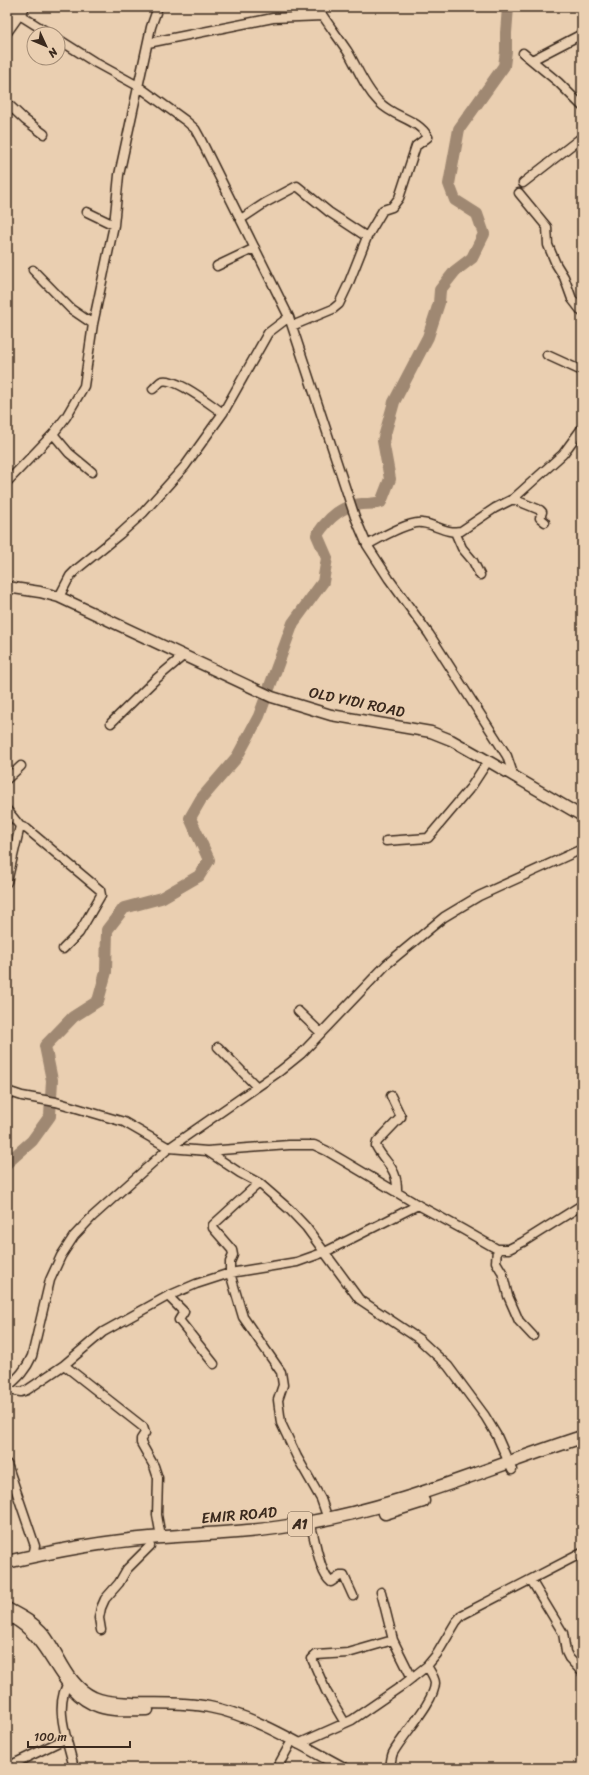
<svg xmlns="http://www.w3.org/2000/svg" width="589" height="1775" font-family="Sriracha,sans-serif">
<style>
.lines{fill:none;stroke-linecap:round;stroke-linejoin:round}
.river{stroke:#9f8872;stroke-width:12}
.minor-casing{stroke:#3b2a1e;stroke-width:11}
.major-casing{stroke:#3b2a1e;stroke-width:13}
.highway-casing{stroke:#3b2a1e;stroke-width:15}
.minor{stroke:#eacfb1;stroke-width:8}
.major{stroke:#eacfb1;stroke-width:10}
.highway{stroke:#eacfb1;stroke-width:12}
.labels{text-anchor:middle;stroke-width:3.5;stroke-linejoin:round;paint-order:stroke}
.shield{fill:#eacfb1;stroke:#705c4a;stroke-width:1}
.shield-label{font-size:14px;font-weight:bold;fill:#3b2a1e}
.street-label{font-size:15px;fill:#3b2a1e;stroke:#eacfb1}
</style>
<rect width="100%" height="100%" fill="#eacfb1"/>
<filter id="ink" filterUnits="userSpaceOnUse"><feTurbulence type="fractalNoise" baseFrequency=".025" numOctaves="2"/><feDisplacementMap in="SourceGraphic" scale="8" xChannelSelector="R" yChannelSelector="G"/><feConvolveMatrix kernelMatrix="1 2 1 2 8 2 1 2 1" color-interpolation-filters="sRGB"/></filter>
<g filter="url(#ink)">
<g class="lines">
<path class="river" d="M 7,1163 L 32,1141 L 50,1116 L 52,1080 L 45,1046 L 73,1017 L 98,1001 L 106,972 L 107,930 L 124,908 L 161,898 L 199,876 L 209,860 L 190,818 L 201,799 L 237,757 L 259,716 L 293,623 L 323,582 L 327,558 L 317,535 C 328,518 342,505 362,504 C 370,504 374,504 381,502 L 390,479 L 383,441 L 394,402 L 428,337 L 439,303 L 440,290 L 455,271 L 472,258 L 484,234 L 477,214 L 455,200 L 449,184 L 459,129 L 504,66 L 506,51 L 506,33 L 508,7"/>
<g class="minor-casing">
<path id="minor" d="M 15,12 L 50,34
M 58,39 L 96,63 L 138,86 L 186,121 L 195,129 L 200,138 L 289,317 L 355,517 L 367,545 L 389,579 L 429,634 L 507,756 L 514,777
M 148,43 L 273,18 L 323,16 C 331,28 340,40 348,52 C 358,69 365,88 379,102 C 394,118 417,118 428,137 L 416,146 L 399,198 L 392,207 L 383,210 L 367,237 L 348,285 L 339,304 L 333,309 L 292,326
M 523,53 L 558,82 L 582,106
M 532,60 L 582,34
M 7,103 L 25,120 L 44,134
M 523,183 L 582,137
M 519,193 L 547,227 L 548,245 L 556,264 L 564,277 L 572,299 L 582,312
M 87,212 L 114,225
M 241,219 L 265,203 L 297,186 L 329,212 L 367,237
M 217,266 L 255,248
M 33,270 L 71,309 L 93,324
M 547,355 L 582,371
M 153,389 C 156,387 159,382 162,381 C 176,377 211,405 223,413
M 53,434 L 69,453 L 92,472
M 7,482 L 53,434 L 66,417 L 84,386 L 93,324 L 114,225 L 119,175 L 151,27 L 158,7
M 513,499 L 540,510 L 542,512 L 540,518 L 545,522
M 455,532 L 462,548 L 473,561 L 480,575
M 367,545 C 380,538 409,521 422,523 C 435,524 446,534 461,531 L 495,508 L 513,499 L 563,454 L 582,428
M 59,597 L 70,576 L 77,569 L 120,534 L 143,513 L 185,466 L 223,413 L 268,333 L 289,317
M 111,723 L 156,679 L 183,656
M 7,779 L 21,766
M 7,810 L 20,826 L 27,829 L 100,890 L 101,895 L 79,933 L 63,949
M 386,841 L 428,838 L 471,787 L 488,761
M 7,882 L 20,826
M 298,1011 L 321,1033
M 218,1047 L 257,1087
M 7,1091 L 22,1096 L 56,1102 L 124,1122 L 169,1148 L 207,1151 L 240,1173 L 259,1183 L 290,1210 L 306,1227 L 359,1299 L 419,1339 L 448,1366 L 485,1416 L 497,1436 L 512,1470
M 391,1096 L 401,1117 L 377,1142 L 376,1146 C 386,1165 398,1167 397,1193
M 207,1151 L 289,1145 L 314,1145 L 327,1151 L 418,1205 L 462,1229 L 497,1249 L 509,1249 L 523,1242 L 582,1205
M 259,1183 L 213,1225 L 213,1228 L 232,1250 L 233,1255 L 230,1262 L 230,1273 L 243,1317 L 281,1372 L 283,1385 L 278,1400 L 281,1423 L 297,1457 L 321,1499 L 328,1519
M 497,1249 L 496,1262 L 502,1272 L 508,1296 L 519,1321 L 533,1336
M 168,1296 L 184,1312 L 179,1320 L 214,1364
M 64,1365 L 143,1427 L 145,1433 L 141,1439 L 141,1443 L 154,1466 L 158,1478 L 157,1515 L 161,1537
M 7,1387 C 18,1378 26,1370 32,1356 L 50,1280 L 61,1256 L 74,1236 L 92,1217 L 169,1148 L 280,1071 L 301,1054 L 387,964 L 444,917 L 479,896 L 582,849
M 7,1390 L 21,1392 L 27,1390 L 64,1365 L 103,1332 L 168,1296 L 196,1284 L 230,1273 L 297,1262 L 325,1252 L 418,1205
M 7,1464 L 35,1546 L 33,1556
M 312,1530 C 316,1543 320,1574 331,1582 L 340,1576 L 344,1576 L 353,1596
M 531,1580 L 563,1633 L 566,1652 L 569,1658 L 582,1672
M 381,1592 L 393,1640 L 412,1678
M 101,1630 L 99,1618 L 101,1608 L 105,1599 L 119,1583 L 127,1569 L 150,1546
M 70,1680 C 52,1705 68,1741 74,1768
M 345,1723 L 326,1691 L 312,1659 L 316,1655 L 348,1653 L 393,1640
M 298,1744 L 352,1720 L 403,1685 L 427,1666 L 437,1654 L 456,1622 L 462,1615 L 582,1553
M 7,1767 L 67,1738
M 277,1768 L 289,1746
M 390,1768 C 391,1763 391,1757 393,1753 C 402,1736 435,1701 435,1683 C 435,1678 430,1671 427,1666"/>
</g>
<g class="major-casing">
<path id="major" d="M 7,14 L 12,7
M 7,31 L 24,7
M 7,587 L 40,592 L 59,597 L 272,697 L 331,715 L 431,732 L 451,740 L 488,761 L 582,816
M 7,1608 C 20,1615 34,1622 44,1634 C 60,1654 68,1686 94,1697 C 106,1703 121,1702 133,1703 C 158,1704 184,1702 209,1707 C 254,1715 304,1747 344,1768
M 12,1618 C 53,1639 57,1694 99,1707 C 114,1712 132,1710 148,1710"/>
</g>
<g class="highway-casing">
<path id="highway" d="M 385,1513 L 423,1501
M 7,1562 C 54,1551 101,1542 150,1538 C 202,1534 254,1533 306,1523 C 403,1506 489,1467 582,1437"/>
</g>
<use href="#minor" class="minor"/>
<use href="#major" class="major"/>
<use href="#highway" class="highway"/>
</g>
</g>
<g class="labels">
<rect class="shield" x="288" y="1512" width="24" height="24" rx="3"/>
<g class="shield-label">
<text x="300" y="1529">A1</text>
</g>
<g class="street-label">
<text transform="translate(357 702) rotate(12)" y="5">OLD YIDI ROAD</text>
<text transform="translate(239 1515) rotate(-5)" y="5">EMIR ROAD</text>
</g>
</g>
<rect width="589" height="1775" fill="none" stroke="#eacfb1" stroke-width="24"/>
<rect x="12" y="12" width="565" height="1751" fill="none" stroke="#3b2a1e" stroke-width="1.5" filter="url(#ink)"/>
<g transform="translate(46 46) rotate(134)"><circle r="19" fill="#eacfb1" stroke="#a48d76"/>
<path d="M0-3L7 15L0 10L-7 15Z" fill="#3b2a1e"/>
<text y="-6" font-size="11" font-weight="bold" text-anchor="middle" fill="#3b2a1e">N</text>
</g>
<path d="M28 1741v6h102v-6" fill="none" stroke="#3b2a1e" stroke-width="2"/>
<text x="34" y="1741" font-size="12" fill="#3b2a1e" stroke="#eacfb1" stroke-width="3" paint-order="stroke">100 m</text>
</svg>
